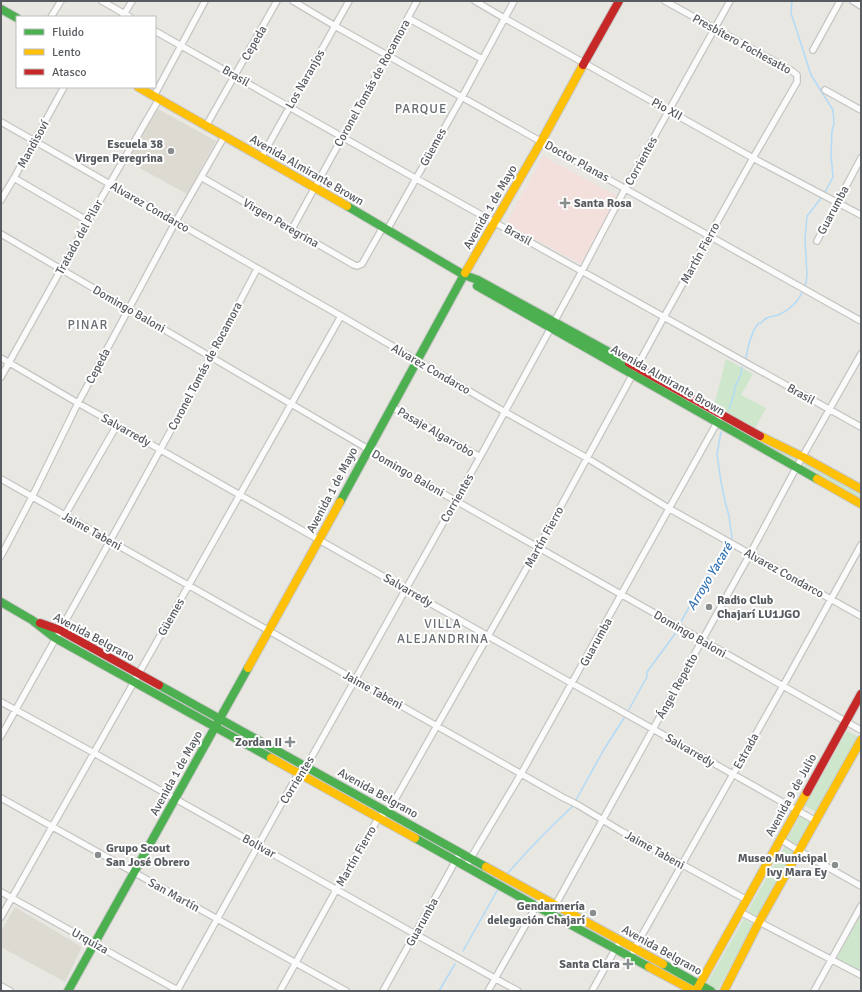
<svg xmlns="http://www.w3.org/2000/svg" width="862" height="992" font-family="Signika,sans-serif">
<style>
.education{fill:#dcdad1}
.medical{fill:#f3e0dc}
.green{fill:#cee6cb}
.lines{fill:none;stroke-linecap:round;stroke-linejoin:round}
.stream{stroke:#b3daf6;stroke-width:1.5}
.street-casing{stroke:#c5c5c3;stroke-width:8}
.fast-casing{stroke:#c5c5c4;stroke-width:10}
.slow-casing{stroke:#c5c5c4;stroke-width:10}
.jam-casing{stroke:#c5c5c4;stroke-width:10}
.street{stroke:#fcfbfb;stroke-width:5.5}
.fast{stroke:#4caf50;stroke-width:8}
.slow{stroke:#ffc107;stroke-width:8}
.jam{stroke:#c62828;stroke-width:8}
.poi-dot{fill:#8a8d8e;stroke:#fff;stroke-width:1.5}
.labels{text-anchor:middle;stroke-width:4;stroke-linejoin:round;paint-order:stroke}
.street-label{font-size:12px;fill:#585c61;stroke:#fff}
.poi-label{font-size:12px;font-weight:bold;fill:#585c61;stroke:#fff;text-anchor:end}
.neighbourhood-label{font-size:13px;letter-spacing:1px;fill:#696e73;stroke:#fff}
.water-label{font-size:13px;font-style:italic;fill:#3574b5;stroke:#fff}
</style>
<rect width="100%" height="100%" fill="#e8e7e2"/>
<path class="education" d="M 156,108 L 216,141 L 187,194 L 127,161 Z
M 15,907 L 82,947 L 65,982 L 1,947 L 1,931 Z"/>
<path class="medical" d="M 543,156 L 617,196 L 581,264 L 506,224 Z"/>
<path class="green" d="M 726,359 L 753,374 L 741,395 L 766,408 L 754,430 L 714,406 Z
M 726,421 L 798,459 L 795,464 L 725,424 Z
M 806,462 L 861,493 L 861,501 L 803,468 Z
M 847,731 L 859,737 L 816,812 L 805,806 Z
M 800,816 L 811,823 L 798,845 L 787,839 Z
M 785,846 L 796,852 L 758,918 L 747,912 Z
M 861,914 L 861,972 L 837,958 Z
M 744,919 L 754,925 L 717,991 L 706,985 Z"/>
<g class="lines">
<path class="stream" d="M 792,1 L 791,13 L 811,75 L 833,110 L 834,123 L 832,131 L 831,155 L 833,177 L 824,194
M 804,287 L 806,283 L 807,275 L 805,238 L 807,216 L 822,197
M 746,358 C 748,347 751,331 759,323 L 761,323 C 765,317 771,317 778,315 C 789,310 799,301 803,290
M 729,409 L 734,394 L 735,387 L 741,374 L 742,367
M 721,432 L 717,454 L 721,482 L 725,501 L 729,516 L 732,538 L 731,540
M 680,624 C 688,608 697,593 706,578 C 714,566 723,556 729,544
M 628,711 L 647,677 L 647,672 L 677,631
M 576,800 L 603,751 L 624,718
M 507,874 C 528,850 550,827 573,806
M 463,951 L 498,889
M 439,991 L 455,964"/>
<g class="street-casing">
<path id="street" d="M 102,1 L 130,17
M 293,1 L 335,26 L 861,321
M 475,1 L 504,18 L 753,158 L 861,215
M 853,1 L 861,6
M 123,16 L 132,1
M 51,17 L 61,1
M 408,18 L 482,59
M 155,31 L 390,164 L 861,427
M 813,50 L 840,1
M 825,90 L 861,110
M 154,96 L 205,1
M 1,122 L 341,316 L 505,412 L 587,458 L 670,509 L 861,616
M 206,126 L 277,1
M 261,158 L 349,1
M 201,177 L 354,265 L 357,266 L 362,264 L 383,227
M 14,178 L 88,221
M 1,200 L 14,178 L 64,87
M 292,229 L 417,1
M 387,230 L 462,97 L 514,1
M 1,234 L 363,446 L 373,454 L 861,730
M 817,241 L 861,158
M 1,358 L 78,403 L 117,425 L 488,636 L 816,821
M 1,377 L 88,221 L 159,99
M 392,407 L 480,457
M 1,479 L 562,797 L 578,805 L 621,831 L 747,900
M 65,515 L 117,425
M 1,556 L 32,497 L 78,403 L 176,221 L 224,137
M 1,702 L 94,753 L 415,934 L 518,991
M 1,736 C 88,581 175,426 257,269
M 1,798 L 346,991
M 780,839 L 799,851 L 861,886
M 466,866 L 521,774 L 719,419
M 1,892 L 179,991
M 740,912 L 861,975
M 551,913 L 750,554 L 796,468 L 861,354
M 1,917 L 341,316
M 633,951 L 783,686 L 861,545
M 1,986 L 10,991
M 177,991 L 298,774 L 306,767 L 480,457 L 582,271 L 625,189 L 730,1
M 280,991 L 336,890 L 379,817 L 388,812 L 538,548 L 664,317 L 753,158 L 797,82 L 797,75 L 792,71 L 665,1
M 383,991 L 460,853
M 488,991 L 538,903
M 592,991 L 617,946
M 814,991 L 861,906"/>
</g>
<g class="fast-casing">
<path id="fast" d="M 1,9 L 17,18
M 347,206 L 464,275 L 478,280 L 629,363
M 477,286 L 817,479
M 340,502 L 465,273
M 1,602 L 32,620 L 55,638 L 271,758
M 159,685 L 486,867
M 415,838 L 536,906 L 649,967
M 663,964 L 711,991
M 68,991 L 248,668"/>
</g>
<g class="slow-casing">
<path id="slow" d="M 138,87 L 347,206
M 465,273 L 541,142 L 583,65
M 760,436 L 803,457 L 861,489
M 817,479 L 861,504
M 248,668 L 340,502
M 271,758 L 415,838
M 486,867 L 663,964
M 649,967 L 694,991
M 697,989 L 807,792
M 724,991 L 759,922 L 861,740"/>
</g>
<g class="jam-casing">
<path id="jam" d="M 583,65 L 619,1
M 629,363 L 760,436
M 40,623 L 60,630 L 159,685
M 807,792 L 861,694"/>
</g>
<use href="#street" class="street"/>
<use href="#fast" class="fast"/>
<use href="#slow" class="slow"/>
<use href="#jam" class="jam"/>
</g>
<g class="poi-dot">
<circle cx="171" cy="151" r="4"/>
<path d="M563 197h4v4h4v4h-4v4h-4v-4h-4v-4h4z"/>
<circle cx="709" cy="607" r="4"/>
<path d="M288 736h4v4h4v4h-4v4h-4v-4h-4v-4h4z"/>
<circle cx="98" cy="855" r="4"/>
<circle cx="835" cy="865" r="4"/>
<circle cx="593" cy="913" r="4"/>
<path d="M626 958h4v4h4v4h-4v4h-4v-4h-4v-4h4z"/>
</g>
<g class="labels">
<g class="street-label">
<text transform="translate(254 43) rotate(-60)" y="4">Cepeda</text>
<text transform="translate(742 44) rotate(29)" y="4">Presbítero Fochesatto</text>
<text transform="translate(236 76) rotate(30)" y="4">Brasil</text>
<text transform="translate(305 79) rotate(-60)" y="4">Los Naranjos</text>
<text transform="translate(372 83) rotate(-61)" y="4">Coronel Tomás de Rocamora</text>
<text transform="translate(667 109) rotate(29)" y="4">Pio XII</text>
<text transform="translate(33 144) rotate(-61)" y="4">Mandisoví</text>
<text transform="translate(433 147) rotate(-61)" y="4">Güemes</text>
<text transform="translate(577 161) rotate(29)" y="4">Doctor Planas</text>
<text transform="translate(641 161) rotate(-61)" y="4">Corrientes</text>
<text transform="translate(307 170) rotate(30)" y="4">Avenida Almirante Brown</text>
<text transform="translate(150 207) rotate(30)" y="4">Alvarez Condarco</text>
<text transform="translate(490 207) rotate(-60)" y="4">Avenida 1 de Mayo</text>
<text transform="translate(833 210) rotate(-62)" y="4">Guarumba</text>
<text transform="translate(281 223) rotate(30)" y="4">Virgen Peregrina</text>
<text transform="translate(518 235) rotate(29)" y="4">Brasil</text>
<text transform="translate(79 237) rotate(-61)" y="4">Tratado del Pilar</text>
<text transform="translate(700 253) rotate(-61)" y="4">Martín Fierro</text>
<text transform="translate(129 309) rotate(30)" y="4">Domingo Baloni</text>
<text transform="translate(98 366) rotate(-62)" y="4">Cepeda</text>
<text transform="translate(205 366) rotate(-62)" y="4">Coronel Tomás de Rocamora</text>
<text transform="translate(431 369) rotate(30)" y="4">Alvarez Condarco</text>
<text transform="translate(668 380) rotate(30)" y="4">Avenida Almirante Brown</text>
<text transform="translate(801 394) rotate(29)" y="4">Brasil</text>
<text transform="translate(126 430) rotate(29)" y="4">Salvarredy</text>
<text transform="translate(436 432) rotate(30)" y="4">Pasaje Algarrobo</text>
<text transform="translate(408 473) rotate(30)" y="4">Domingo Baloni</text>
<text transform="translate(332 490) rotate(-62)" y="4">Avenida 1 de Mayo</text>
<text transform="translate(457 498) rotate(-60)" y="4">Corrientes</text>
<text transform="translate(92 531) rotate(29)" y="4">Jaime Tabeni</text>
<text transform="translate(544 537) rotate(-61)" y="4">Martín Fierro</text>
<text transform="translate(784 573) rotate(29)" y="4">Alvarez Condarco</text>
<text transform="translate(408 590) rotate(30)" y="4">Salvarredy</text>
<text transform="translate(171 617) rotate(-60)" y="4">Güemes</text>
<text transform="translate(690 634) rotate(30)" y="4">Domingo Baloni</text>
<text transform="translate(94 637) rotate(28)" y="4">Avenida Belgrano</text>
<text transform="translate(596 642) rotate(-61)" y="4">Guarumba</text>
<text transform="translate(677 686) rotate(-61)" y="4">Ángel Repetto</text>
<text transform="translate(373 690) rotate(29)" y="4">Jaime Tabeni</text>
<text transform="translate(690 750) rotate(30)" y="4">Salvarredy</text>
<text transform="translate(746 751) rotate(-61)" y="4">Estrada</text>
<text transform="translate(176 773) rotate(-61)" y="4">Avenida 1 de Mayo</text>
<text transform="translate(297 780) rotate(-58)" y="4">Corrientes</text>
<text transform="translate(378 793) rotate(29)" y="4">Avenida Belgrano</text>
<text transform="translate(791 795) rotate(-61)" y="4">Avenida 9 de Julio</text>
<text transform="translate(259 846) rotate(29)" y="4">Bolivar</text>
<text transform="translate(655 850) rotate(29)" y="4">Jaime Tabeni</text>
<text transform="translate(356 856) rotate(-60)" y="4">Martín Fierro</text>
<text transform="translate(174 895) rotate(29)" y="4">San Martín</text>
<text transform="translate(422 922) rotate(-61)" y="4">Guarumba</text>
<text transform="translate(90 941) rotate(29)" y="4">Urquiza</text>
<text transform="translate(662 950) rotate(29)" y="4">Avenida Belgrano</text>
</g>
<g class="poi-label">
<text x="163" y="148">Escuela 38<tspan x="163" dy="14">Virgen Peregrina</tspan></text>
<text x="574" y="207" text-anchor="start">Santa Rosa</text>
<text x="717" y="604" text-anchor="start">Radio Club<tspan x="717" dy="14">Chajarí LU1JGO</tspan></text>
<text x="282" y="746">Zordan II</text>
<text x="106" y="852" text-anchor="start">Grupo Scout<tspan x="106" dy="14">San José Obrero</tspan></text>
<text x="827" y="862">Museo Municipal<tspan x="827" dy="14">Ivy Mara Ey</tspan></text>
<text x="585" y="910">Gendarmería<tspan x="585" dy="14">delegación Chajarí</tspan></text>
<text x="620" y="968">Santa Clara</text>
</g>
<g class="neighbourhood-label">
<text x="421" y="113">PARQUE</text>
<text x="88" y="329">PINAR</text>
<text x="443" y="628">VILLA<tspan x="443" dy="15">ALEJANDRINA</tspan></text>
</g>
<g class="water-label">
<text transform="translate(709 576) rotate(-59)" y="5">Arroyo Yacaré</text>
</g>
</g>
<rect width="862" height="992" fill="none" stroke="#585c61" stroke-width="4"/>
<rect x="16" y="16" width="140" height="72" fill="#ffffff" stroke="#bcbec0"/>
<rect x="24" y="29" width="20" height="6" fill="#4caf50" stroke="#bcbec0"/>
<text x="52" y="36" font-size="12" fill="#585c61">Fluido</text>
<rect x="24" y="49" width="20" height="6" fill="#ffc107" stroke="#bcbec0"/>
<text x="52" y="56" font-size="12" fill="#585c61">Lento</text>
<rect x="24" y="69" width="20" height="6" fill="#c62828" stroke="#bcbec0"/>
<text x="52" y="76" font-size="12" fill="#585c61">Atasco</text>
</svg>
